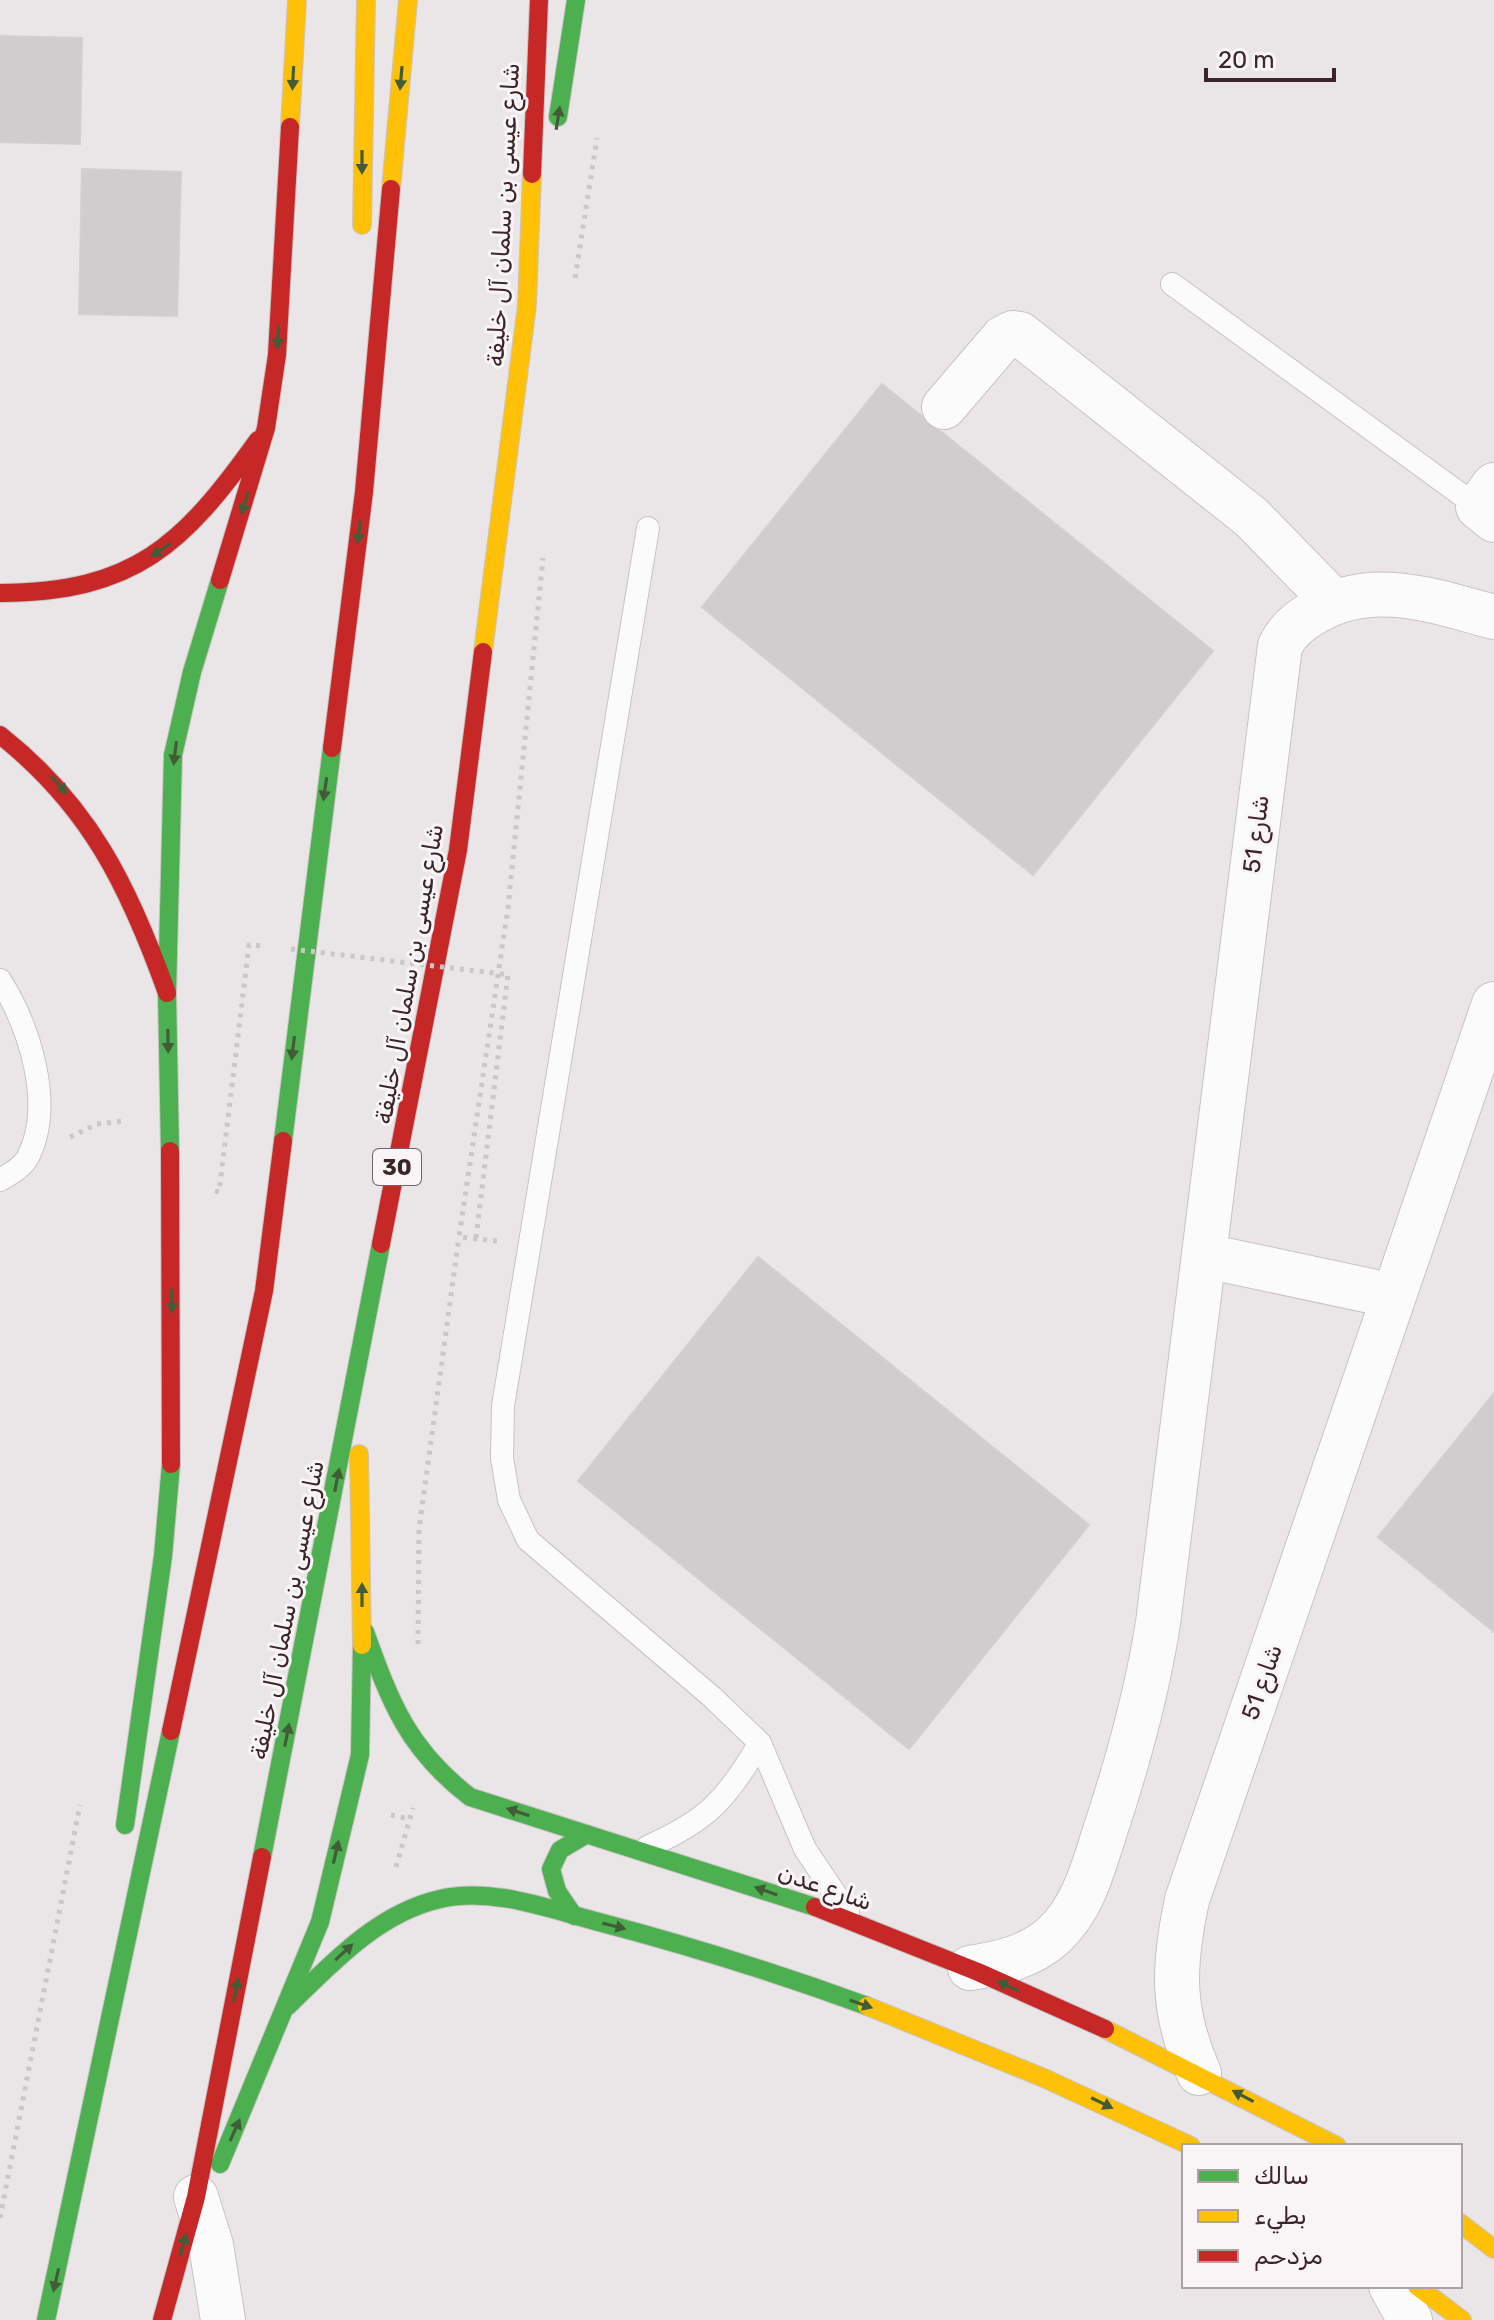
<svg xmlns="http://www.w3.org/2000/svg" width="1494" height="2320" font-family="Rubik,Vazirmatn,sans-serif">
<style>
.building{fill:#d1cccd;stroke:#d3cfd0;stroke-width:2}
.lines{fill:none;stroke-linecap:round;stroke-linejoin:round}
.lane-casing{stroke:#c7c3c4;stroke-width:24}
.street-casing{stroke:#c7c3c4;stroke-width:46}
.fast-casing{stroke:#c9c3c4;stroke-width:20}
.slow-casing{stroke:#c9c3c4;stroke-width:20}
.jam-casing{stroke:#c9c3c4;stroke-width:20}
.path{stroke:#cdc6c7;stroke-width:5;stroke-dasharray:4 6;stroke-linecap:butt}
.lane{stroke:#fcfbfb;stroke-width:22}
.street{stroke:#fcfbfb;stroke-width:44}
.fast{stroke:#4caf50;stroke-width:18}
.slow{stroke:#ffc107;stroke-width:18}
.jam{stroke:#c62828;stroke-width:18}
.path-bridge{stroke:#cdc6c7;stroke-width:5;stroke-dasharray:4 6;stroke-linecap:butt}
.oneway{fill:#425c38}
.labels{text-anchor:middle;stroke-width:6;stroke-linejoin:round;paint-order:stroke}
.shield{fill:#f9f4f6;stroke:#756366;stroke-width:2}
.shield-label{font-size:22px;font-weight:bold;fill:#3c2528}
.street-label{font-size:24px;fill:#3c2528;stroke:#f9f4f6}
</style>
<rect width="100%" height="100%" fill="#eae6e7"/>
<path class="building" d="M 0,36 L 82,38 L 80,144 L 0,142 Z
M 82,169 L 181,172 L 177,316 L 79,314 Z
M 882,384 L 1213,651 L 1033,875 L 702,607 Z
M 758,1257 L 1089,1525 L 909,1749 L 578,1481 Z
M 1494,1393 L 1494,1632 L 1378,1537 Z"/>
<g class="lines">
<g class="lane-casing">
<path id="lane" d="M 1172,284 L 1478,507
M 648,528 L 503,1406 L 502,1458 L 509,1500 L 528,1540 L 712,1697 L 760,1743 L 805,1849 L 848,1913
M 0,980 C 29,1026 55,1104 28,1157 C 22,1168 10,1174 0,1180
M 647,1847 C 709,1820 725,1800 760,1743"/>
</g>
<g class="street-casing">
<path id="street" d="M 944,407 L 1003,338 L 1013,333 L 1020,334 L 1251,517 L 1334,602
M 1494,485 L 1478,507 L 1494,520
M 1206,1256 L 1394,1296
M 970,1968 C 1001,1963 1030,1957 1054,1935 C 1085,1906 1094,1864 1107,1825 C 1129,1758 1147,1693 1158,1623 L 1280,646 C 1287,631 1300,620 1315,612 C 1373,578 1434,601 1494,617
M 1199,2073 C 1171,2010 1173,1966 1187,1900 L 1494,1004
M 196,2197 L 211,2245 L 223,2320
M 1391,2286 L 1410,2320"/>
</g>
<g class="fast-casing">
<path id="fast" d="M 558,117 L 576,0
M 283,1141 L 332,748
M 170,1151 L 167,993 L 173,755 L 192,672 L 220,580
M 365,1632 C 391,1704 408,1749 470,1797 L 815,1907
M 125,1825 L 163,1556 L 171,1464
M 262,1857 L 381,1244
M 574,1916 L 557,1891 L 551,1869 L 560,1850 L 587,1834
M 288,2006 C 332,1963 378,1913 440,1899 C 491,1887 546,1908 595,1921 C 687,1945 777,1973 867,2006
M 220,2164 L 320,1922 L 360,1755 L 362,1645
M 46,2320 L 171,1731"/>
</g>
<g class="slow-casing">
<path id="slow" d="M 290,127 L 297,0
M 391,189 L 408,0
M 362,225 L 366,0
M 483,652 L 527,305 L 532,174
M 359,1454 L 362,1645
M 867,2006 L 1044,2078 L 1191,2146
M 1105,2029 L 1337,2146
M 1460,2223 L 1494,2249
M 1417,2286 L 1462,2320"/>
</g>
<g class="jam-casing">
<path id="jam" d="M 532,174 L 539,0
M 220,580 L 266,428 L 277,355 L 290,127
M 0,593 C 135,592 183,545 258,440
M 0,735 C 90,806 129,887 167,993
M 332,748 L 364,492 L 391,189
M 170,1151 L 171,1464
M 381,1244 L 458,850 L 483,652
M 171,1731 L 264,1291 L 283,1141
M 815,1907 L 978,1972 L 1105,2029
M 162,2320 L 196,2197 L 262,1857"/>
</g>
<path class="path" d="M 575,278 L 597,138
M 70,1137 L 97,1124 L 124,1121
M 215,1191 L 219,1192 L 249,945 L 262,946
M 476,1238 L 508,974 L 502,974
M 497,1241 L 459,1237 L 508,908 L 543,558
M 418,1644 L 419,1529 L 459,1237
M 391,1815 L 410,1819
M 396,1867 L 413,1808
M 0,2218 L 80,1805"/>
<use href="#lane" class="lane"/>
<use href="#street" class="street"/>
<use href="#fast" class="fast"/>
<use href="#slow" class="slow"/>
<use href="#jam" class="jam"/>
<path class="path-bridge" d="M 291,949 L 502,974"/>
</g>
<defs><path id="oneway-solid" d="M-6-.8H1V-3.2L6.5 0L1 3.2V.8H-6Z" transform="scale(2)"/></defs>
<g class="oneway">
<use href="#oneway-solid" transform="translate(293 78) rotate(93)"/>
<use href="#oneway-solid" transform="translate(401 78) rotate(95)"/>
<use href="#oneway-solid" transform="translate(558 118) rotate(-81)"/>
<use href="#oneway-solid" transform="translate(362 162) rotate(90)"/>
<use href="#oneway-solid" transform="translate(278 337) rotate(93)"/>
<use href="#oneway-solid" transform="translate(245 503) rotate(107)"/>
<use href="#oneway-solid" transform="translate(359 532) rotate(98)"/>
<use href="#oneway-solid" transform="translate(161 550) rotate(146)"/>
<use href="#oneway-solid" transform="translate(175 753) rotate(97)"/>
<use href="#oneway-solid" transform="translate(59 785) rotate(49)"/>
<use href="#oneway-solid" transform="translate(325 789) rotate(98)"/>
<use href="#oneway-solid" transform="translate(168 1041) rotate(89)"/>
<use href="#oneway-solid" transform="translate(293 1048) rotate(97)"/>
<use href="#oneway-solid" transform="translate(172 1301) rotate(89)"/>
<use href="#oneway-solid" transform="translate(337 1480) rotate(-79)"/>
<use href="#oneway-solid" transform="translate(362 1595) rotate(-90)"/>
<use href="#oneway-solid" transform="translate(287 1735) rotate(-79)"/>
<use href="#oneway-solid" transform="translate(518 1812) rotate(-162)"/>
<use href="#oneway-solid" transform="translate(336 1852) rotate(-77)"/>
<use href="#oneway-solid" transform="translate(766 1891) rotate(-161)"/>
<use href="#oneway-solid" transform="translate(614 1926) rotate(14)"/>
<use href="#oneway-solid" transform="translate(344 1952) rotate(-43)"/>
<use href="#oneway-solid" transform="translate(1008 1986) rotate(-155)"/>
<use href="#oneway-solid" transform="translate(236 1990) rotate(-79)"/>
<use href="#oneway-solid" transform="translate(861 2004) rotate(19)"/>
<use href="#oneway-solid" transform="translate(1243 2096) rotate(-152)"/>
<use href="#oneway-solid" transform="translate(1102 2103) rotate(26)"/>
<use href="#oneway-solid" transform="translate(235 2130) rotate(-66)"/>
<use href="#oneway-solid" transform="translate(183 2245) rotate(-75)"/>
<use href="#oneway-solid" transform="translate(56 2280) rotate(103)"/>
</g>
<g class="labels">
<rect class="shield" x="373" y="1149" width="48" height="36" rx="6"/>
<g class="shield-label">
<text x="397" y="1175">30</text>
</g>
<g class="street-label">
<text transform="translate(503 215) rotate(-87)" y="8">شارع عيسى بن سلمان آل خليفة</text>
<text transform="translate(1256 834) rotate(-83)" y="8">شارع 51</text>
<text transform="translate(409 974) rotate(-80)" y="8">شارع عيسى بن سلمان آل خليفة</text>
<text transform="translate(287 1610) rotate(-79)" y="8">شارع عيسى بن سلمان آل خليفة</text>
<text transform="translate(1262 1682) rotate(-71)" y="8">شارع 51</text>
<text transform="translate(825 1887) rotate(19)" y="8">شارع عدن</text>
</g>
</g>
<rect x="1182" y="2144" width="280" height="144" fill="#f9f4f6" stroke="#ada1a4" stroke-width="2"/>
<rect x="1198" y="2170" width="40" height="12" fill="#4caf50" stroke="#ada1a4" stroke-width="2"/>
<text x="1254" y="2184" font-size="24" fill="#3c2528">سالك</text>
<rect x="1198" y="2210" width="40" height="12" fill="#ffc107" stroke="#ada1a4" stroke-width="2"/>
<text x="1254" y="2224" font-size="24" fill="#3c2528">بطيء</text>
<rect x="1198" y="2250" width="40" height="12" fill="#c62828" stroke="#ada1a4" stroke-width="2"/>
<text x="1254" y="2264" font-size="24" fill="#3c2528">مزدحم</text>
<path d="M1206 68v12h128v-12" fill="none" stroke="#3c2528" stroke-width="4"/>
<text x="1218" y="68" font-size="24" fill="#3c2528" stroke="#f9f4f6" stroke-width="6" paint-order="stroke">20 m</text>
</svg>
